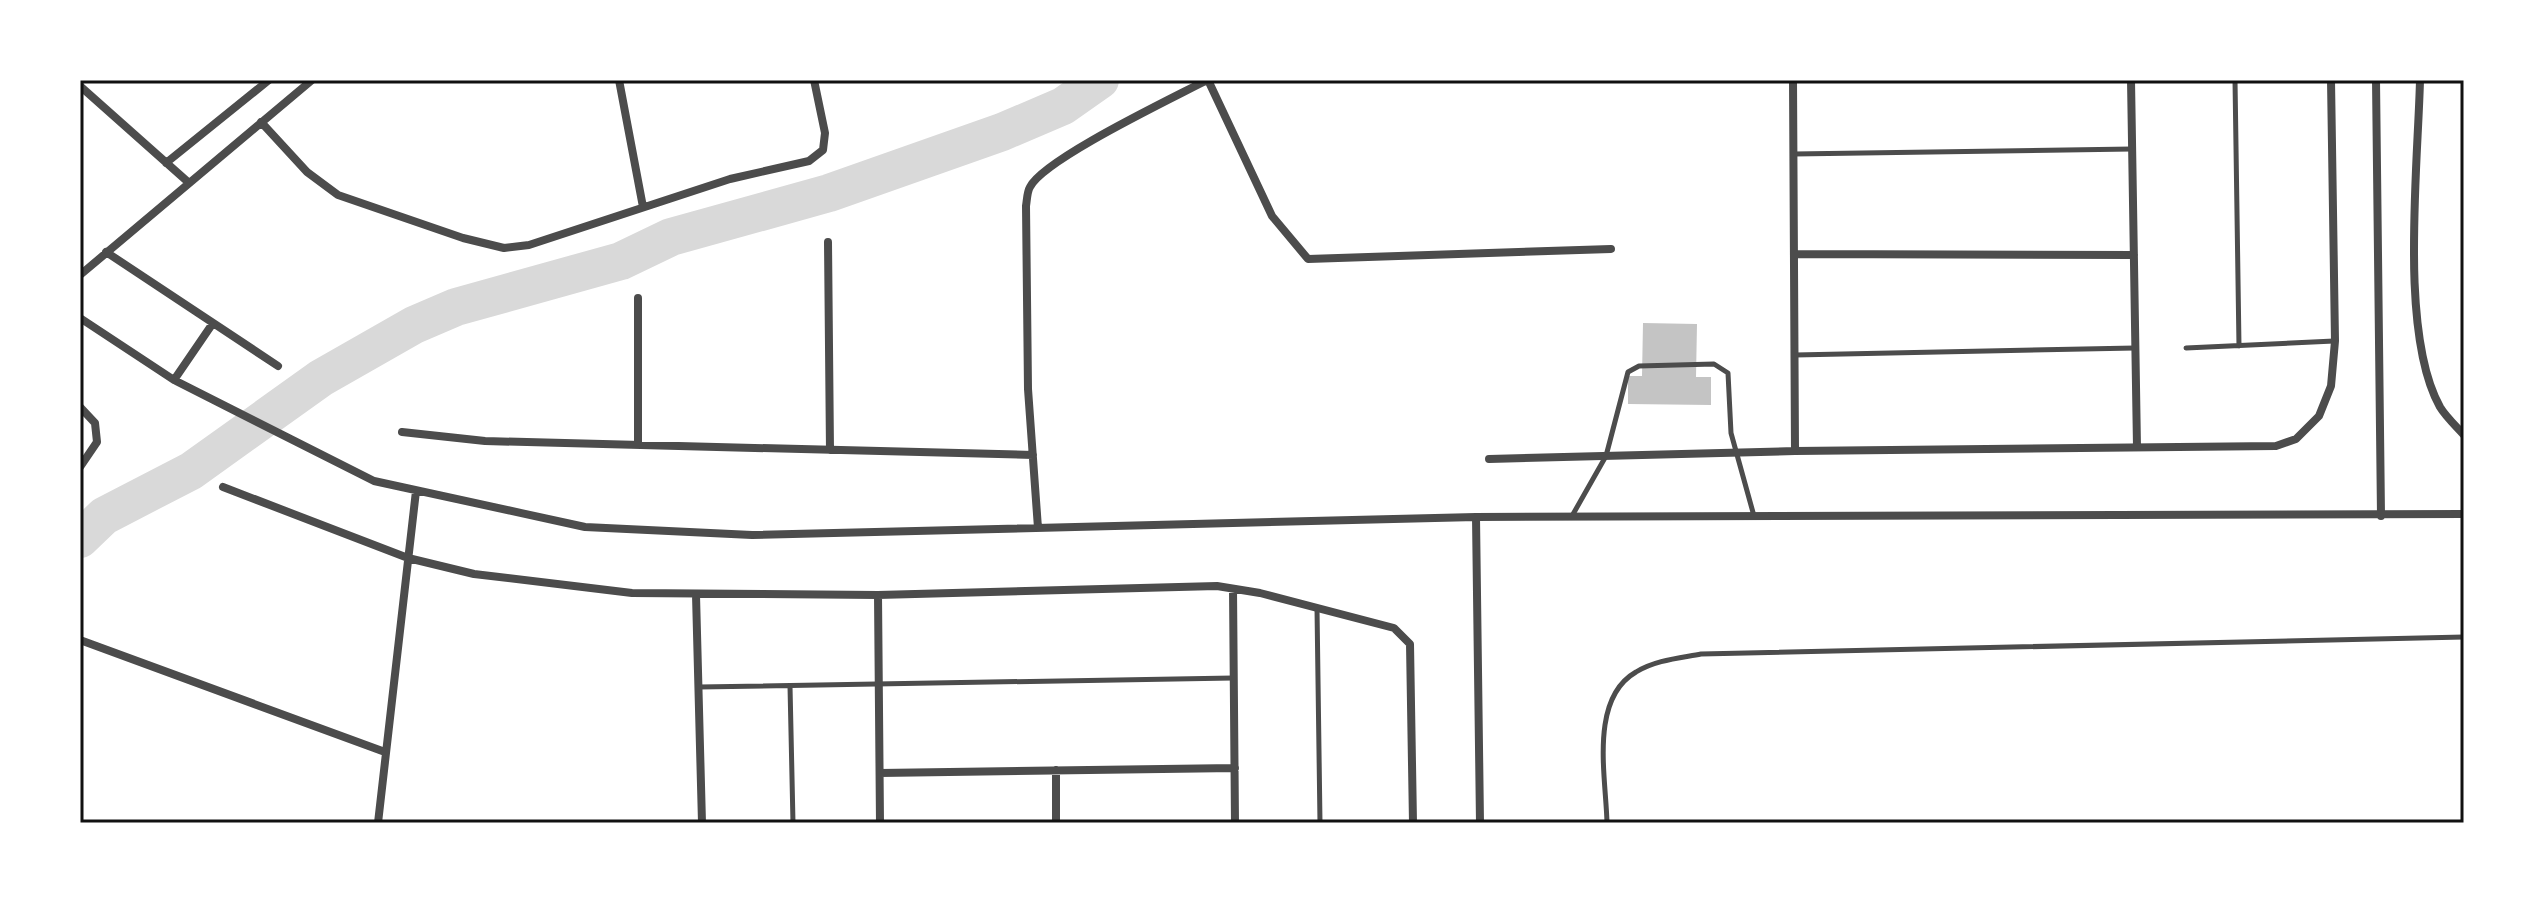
<svg xmlns="http://www.w3.org/2000/svg" width="2544" height="903" font-family="'Playfair Display',serif">
<style>
.lines{fill:none;stroke-linecap:round;stroke-linejoin:round}
.river{stroke:#d9d9d9;stroke-width:38}
.building{fill:#c4c4c4}
.service{stroke:#4c4c4c;stroke-width:5}
.minor{stroke:#4c4c4c;stroke-width:8}
.neatline{fill:none;stroke:#111;stroke-width:3}
</style>
<rect width="100%" height="100%" fill="#fff"/>
<g class="lines">
<path class="river" d="M 80,539 L 104,516 L 191,471 L 321,378 L 414,325 L 456,307 L 621,261 L 671,237 L 829,193 L 1002,132 L 1063,106 L 1100,80"/>
</g>
<path class="building" d="M 1643,323 L 1697,324 L 1696,377 L 1711,377 L 1711,405 L 1628,404 L 1628,376 L 1642,376 Z"/>
<g class="lines">
<path class="service" d="M 2235,80 L 2239,346
M 1794,154 L 2132,149
M 2186,348 L 2334,341
M 1795,355 L 2135,348
M 1572,516 L 1606,456 L 1628,372 L 1639,366 L 1714,364 L 1728,373 L 1731,433 L 1754,516
M 1317,608 L 1320,823
M 790,686 L 793,823
M 699,687 L 1233,678
M 1607,823 C 1606,777 1589,699 1636,672 C 1655,660 1680,658 1701,654 L 2464,637"/>
<path class="minor" d="M 619,80 L 643,207
M 1208,80 L 1272,216 L 1308,259 L 1611,249
M 1793,80 L 1795,451
M 2131,80 L 2137,447
M 2376,80 L 2381,516
M 2420,80 C 2418,166 2399,334 2440,407 C 2446,417 2456,426 2464,435
M 80,86 L 188,182
M 261,122 L 307,172 L 338,195 L 463,238 L 504,248 L 529,245 L 730,179 L 809,161 L 823,150 L 825,133 L 814,80
M 166,163 L 269,80
M 828,242 L 830,450
M 106,252 L 278,366
M 1794,254 L 2134,255
M 80,275 L 312,80
M 638,298 L 638,445
M 80,318 L 174,380 L 374,481 L 585,527 L 752,535 L 1476,517 L 2464,514
M 174,380 L 213,323
M 80,407 L 95,423 L 97,442 L 80,467
M 402,432 L 485,441 L 1033,455
M 1489,459 L 1795,451 L 2276,446 L 2296,439 L 2319,416 L 2331,386 L 2335,341 L 2331,80
M 223,487 L 408,558 L 474,574 L 632,593 L 878,595 L 1217,586 L 1260,593 L 1394,628 L 1410,644 L 1413,823
M 1476,517 L 1480,823
M 1038,528 L 1028,389 L 1026,206 C 1027,200 1027,192 1030,187 C 1044,159 1173,98 1207,80
M 1233,589 L 1235,823
M 696,595 L 702,823
M 878,595 L 880,823
M 80,640 L 385,752
M 1056,770 L 1056,823
M 880,773 L 1235,768
M 378,823 L 416,491"/>
</g>
<rect width="2544" height="903" fill="none" stroke="#ffffff" stroke-width="164"/>
<rect x="82" y="82" width="2380" height="739" class="neatline"/>
</svg>
